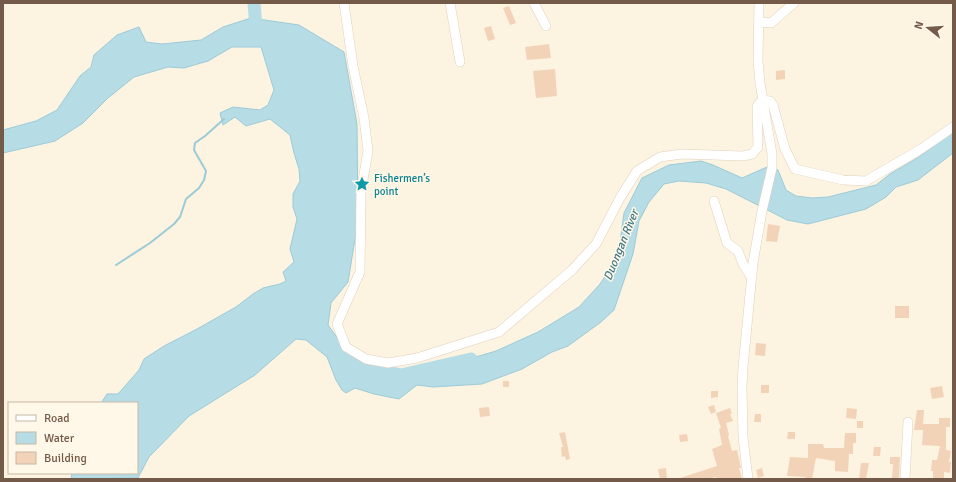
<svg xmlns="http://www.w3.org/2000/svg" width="956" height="482" font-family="Signika,sans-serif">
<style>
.water{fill:#b6dce6;stroke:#9ccbd8}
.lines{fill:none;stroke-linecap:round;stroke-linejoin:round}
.stream{stroke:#9ccbd8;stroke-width:2}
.river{stroke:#b6dce6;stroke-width:13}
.building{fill:#f2d3b8}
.minor-casing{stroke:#e1d0bd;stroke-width:10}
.minor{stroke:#fff;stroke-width:9}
.labels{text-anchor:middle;stroke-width:3;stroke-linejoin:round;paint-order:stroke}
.culture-label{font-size:11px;fill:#0d838f;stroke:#fff7e8;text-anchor:start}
.water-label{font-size:12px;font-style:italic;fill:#417988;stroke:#fff7e8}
</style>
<rect width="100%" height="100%" fill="#fcf3e1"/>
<path class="water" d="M 251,18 L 299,25 L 344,52 L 357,124 L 358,221 L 348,282 L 331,303 L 328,325 L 346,350 L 365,365 L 377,371 L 398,375 L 428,371 L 496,351 L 538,332 L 579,307 L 600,284 L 611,267 L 620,242 L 624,213 L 642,178 L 669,165 L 701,161 L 713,165 L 742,178 L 767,167 L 778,170 L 786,190 L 796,196 L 812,198 L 828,197 L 876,185 L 890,174 L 919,157 L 953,131 L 953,153 L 918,180 L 896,187 L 886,197 L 866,209 L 808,224 L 787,220 L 726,189 L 706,183 L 679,181 L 664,184 L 649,202 L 639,221 L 633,254 L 614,310 L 601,322 L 568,346 L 552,352 L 522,369 L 482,384 L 433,387 L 417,385 L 399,399 L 374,394 L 355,388 L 346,393 L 342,390 L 336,380 L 327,357 L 306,340 L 296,339 L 255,375 L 189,416 L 149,457 L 138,478 L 71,479 L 72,473 L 137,473 L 137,403 L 101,403 L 107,394 L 118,394 L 139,370 L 144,359 L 164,346 L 197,329 L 236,307 L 253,294 L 263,288 L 280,284 L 286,281 L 283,272 L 294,262 L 290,249 L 297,219 L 293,207 L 293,194 L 300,181 L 299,169 L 294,153 L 290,135 L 270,119 L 246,126 L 235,117 L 223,125 L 220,113 L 233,107 L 260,110 L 268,105 L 274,90 L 261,47 L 232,47 L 208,61 L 184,68 L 168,67 L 134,77 L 108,98 L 83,123 L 55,141 L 3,153 L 3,130 L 36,121 L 57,110 L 80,76 L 91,67 L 94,55 L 117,35 L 139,27 L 146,42 L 162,44 L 201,40 L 223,27 Z"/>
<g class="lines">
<path class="stream" d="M 116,265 L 150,243 L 174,224 L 180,217 L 186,199 L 199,188 L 204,180 L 206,171 L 194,150 L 195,143 L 205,136 L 224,119"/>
<path class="river" d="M 254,3 L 256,27
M 354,364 L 356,365 L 401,375 L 471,359"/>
</g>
<path class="building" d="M 509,6 L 516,23 L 510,25 L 503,8 Z
M 491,26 L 495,39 L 488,41 L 484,28 Z
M 549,44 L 551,58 L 527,60 L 525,47 Z
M 555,69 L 557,96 L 536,98 L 533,71 Z
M 785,70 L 785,79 L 776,80 L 776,71 Z
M 768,224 L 780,226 L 777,242 L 766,241 Z
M 895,306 L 909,306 L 909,318 L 895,318 Z
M 756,343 L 766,344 L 765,356 L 755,355 Z
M 503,381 L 509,381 L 509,387 L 503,387 Z
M 761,385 L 769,385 L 769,393 L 761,393 Z
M 942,386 L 944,397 L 932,399 L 930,388 Z
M 711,391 L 718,391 L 718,397 L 711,398 Z
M 714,405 L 716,412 L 711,414 L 708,407 Z
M 489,407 L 490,416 L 480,417 L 479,408 Z
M 730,408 L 732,414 L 730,414 L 733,421 L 726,423 L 729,435 L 728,436 L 732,451 L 737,450 L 741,468 L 739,468 L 742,479 L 717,479 L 716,477 L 708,479 L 680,479 L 680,478 L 717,466 L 712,449 L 722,445 L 719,429 L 721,428 L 716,413 Z
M 847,408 L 857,409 L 856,419 L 846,418 Z
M 917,410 L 924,410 L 923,424 L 939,424 L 939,418 L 950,418 L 950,427 L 946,427 L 946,450 L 951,451 L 949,462 L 951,462 L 950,473 L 944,472 L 944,479 L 933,479 L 933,471 L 931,471 L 932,460 L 937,460 L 940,446 L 922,445 L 923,430 L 914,430 Z
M 755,414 L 761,414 L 761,422 L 754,422 Z
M 857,421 L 863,421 L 863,428 L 857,428 Z
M 565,432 L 570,459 L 566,460 L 565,456 L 562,457 L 561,447 L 563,447 L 559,433 Z
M 788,432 L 795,432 L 795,439 L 787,439 Z
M 845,433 L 856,433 L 856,443 L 853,443 L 853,454 L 849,454 L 848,472 L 835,471 L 835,461 L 816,458 L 812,479 L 805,479 L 805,477 L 787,476 L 790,457 L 808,458 L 808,444 L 823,444 L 824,448 L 844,448 Z
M 687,434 L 688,441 L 680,442 L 679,435 Z
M 874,447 L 881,447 L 880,456 L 873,456 Z
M 890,457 L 900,457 L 899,478 L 892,478 L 893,464 L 890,464 Z
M 861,463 L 869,463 L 866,479 L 859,479 Z
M 666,468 L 667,479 L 660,479 L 658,469 Z
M 762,468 L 764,476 L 758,478 L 756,470 Z"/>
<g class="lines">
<g class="minor-casing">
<path id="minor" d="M 344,3 L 353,66 L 364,118 L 368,151 L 361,192 L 360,272 L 337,324 L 346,347 L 366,359 L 388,363 L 417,358 L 499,332 L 572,270 L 596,244 L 620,198 L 637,171 L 660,157 L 682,154 L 743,156 L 752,154 L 758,147 L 757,107 C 760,100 763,100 770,101 L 773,105 L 785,149 L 795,169 L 843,180 L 866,181 L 921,149 L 953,127
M 450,3 L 460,62
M 534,3 L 546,26
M 759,22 L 771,23 L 794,3
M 714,201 L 727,243 L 738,251 L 743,264 L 752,278
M 748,479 L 743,437 L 742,387 L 743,367 L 753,263 L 762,211 L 772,168 L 772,154 L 760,83 L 758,61 L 759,3
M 905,479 L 908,422"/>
</g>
<use href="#minor" class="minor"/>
</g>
<defs>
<g id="sight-bare" transform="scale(1.2)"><path d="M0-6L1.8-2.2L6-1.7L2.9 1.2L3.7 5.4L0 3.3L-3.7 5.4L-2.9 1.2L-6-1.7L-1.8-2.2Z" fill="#0f9aa8" stroke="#fff7e8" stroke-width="2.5" paint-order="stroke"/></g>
</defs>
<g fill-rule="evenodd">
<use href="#sight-bare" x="362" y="184"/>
</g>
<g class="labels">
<g class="culture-label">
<text x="374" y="182">Fishermen’s<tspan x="374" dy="13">point</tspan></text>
</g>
<g class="water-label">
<text transform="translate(621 245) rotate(-68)" y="4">Duongan River</text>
</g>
</g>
<rect width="956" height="482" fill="none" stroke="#745a48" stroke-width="8"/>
<rect x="8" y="402" width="130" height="72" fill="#fff7e8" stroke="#c7b8a8"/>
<rect x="16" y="415" width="20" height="6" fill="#ffffff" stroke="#c7b8a8"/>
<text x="44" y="422" font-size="12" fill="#745a48">Road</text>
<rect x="16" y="432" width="20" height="12" fill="#b6dce6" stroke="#c7b8a8"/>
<text x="44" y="442" font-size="12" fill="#745a48">Water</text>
<rect x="16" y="452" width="20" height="12" fill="#f2d3b8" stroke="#c7b8a8"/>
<text x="44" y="462" font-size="12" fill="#745a48">Building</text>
<g transform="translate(928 28) rotate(287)" stroke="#fff7e8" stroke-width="3" paint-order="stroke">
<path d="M0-3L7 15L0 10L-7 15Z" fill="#745a48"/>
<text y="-6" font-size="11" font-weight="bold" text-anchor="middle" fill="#745a48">N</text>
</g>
</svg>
